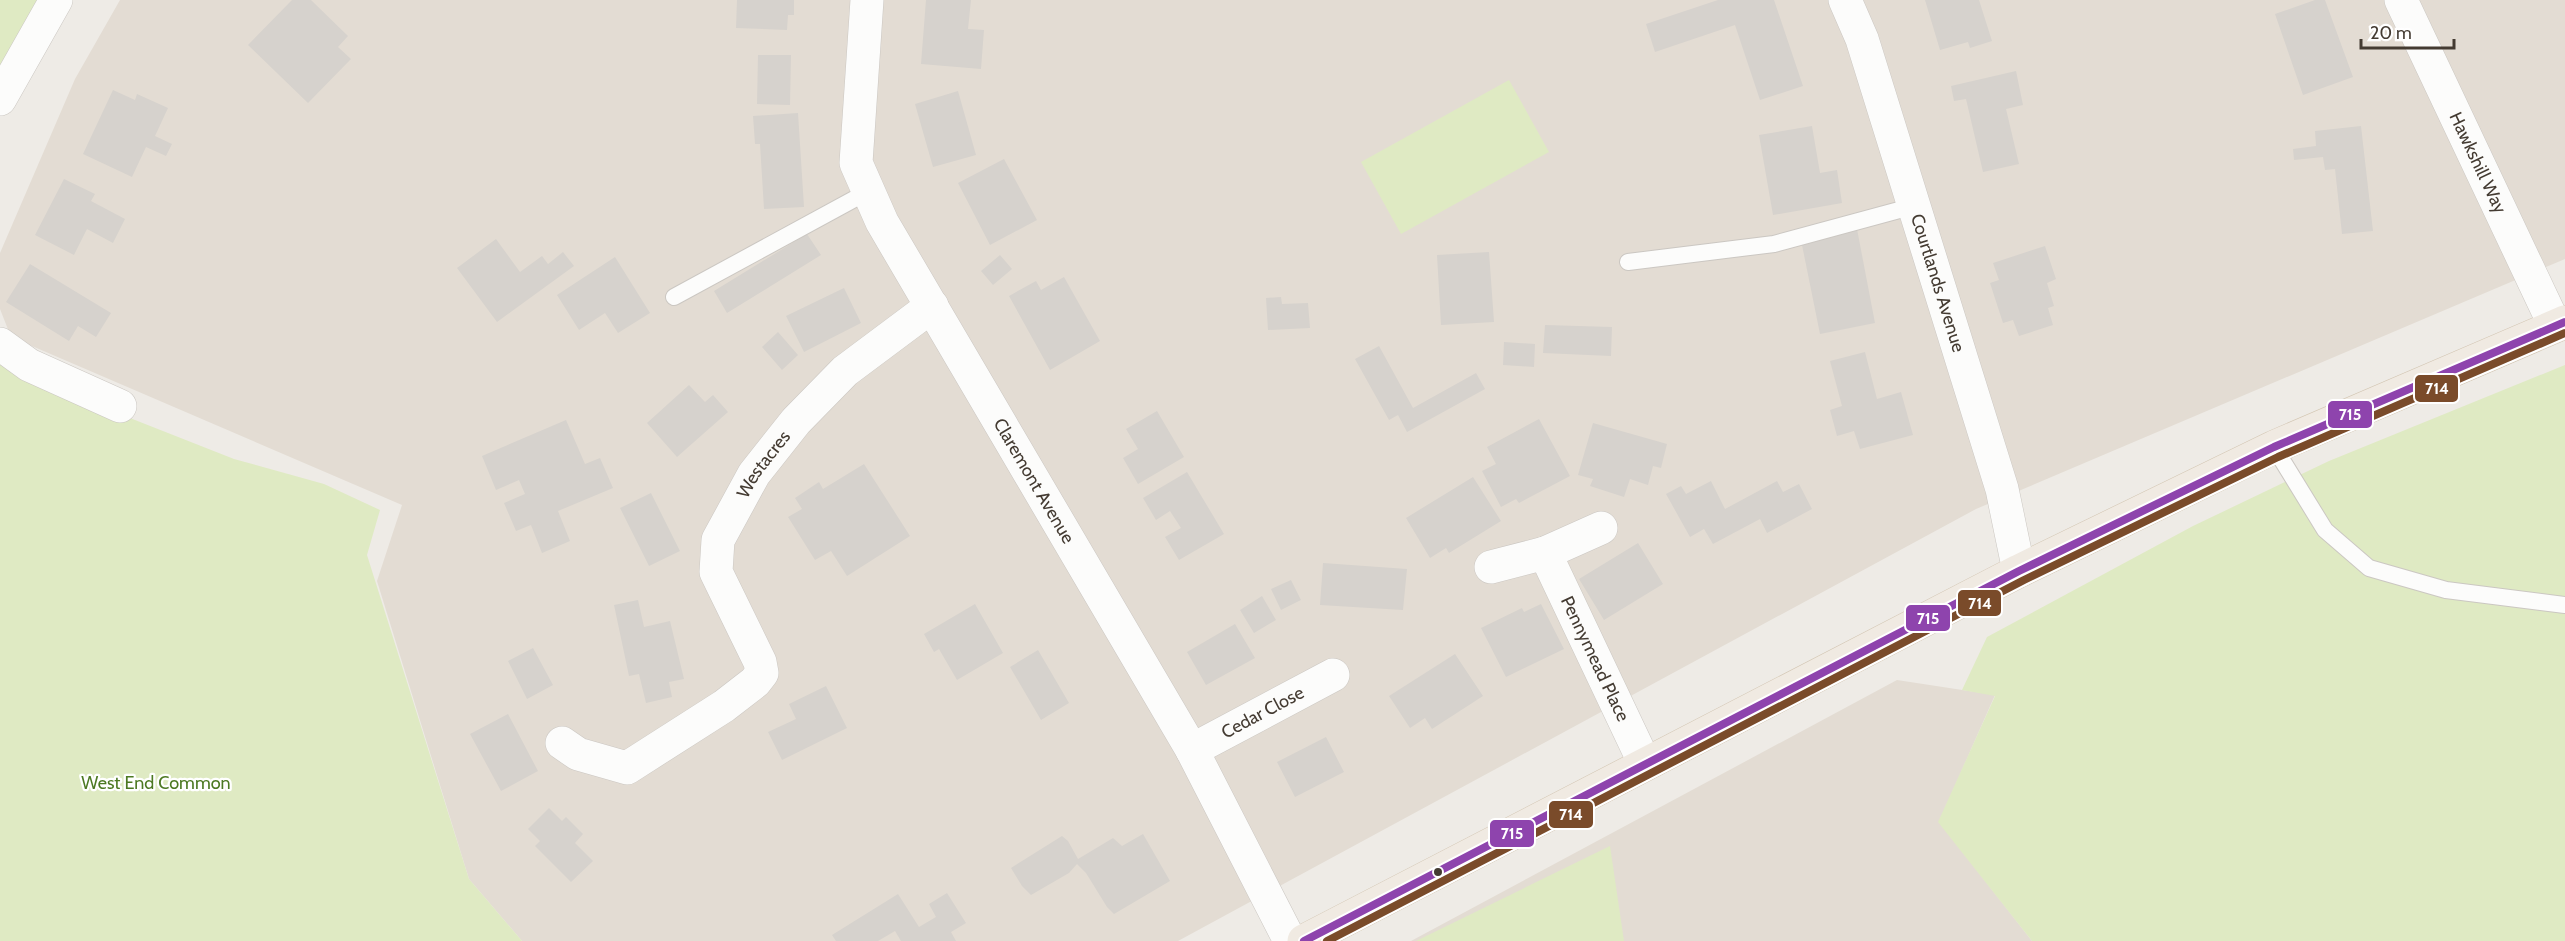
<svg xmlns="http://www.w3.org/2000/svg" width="2565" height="941" font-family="Cabin,sans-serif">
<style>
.residential{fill:#e3dcd3}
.green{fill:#dfeac3}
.building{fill:#d6d2cd}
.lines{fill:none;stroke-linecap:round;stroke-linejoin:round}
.lane-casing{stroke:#cbc7c2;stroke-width:18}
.street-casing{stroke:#cbc7c2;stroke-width:34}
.primary-casing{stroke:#d2c5b2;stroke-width:34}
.lane{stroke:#fcfcfb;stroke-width:16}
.street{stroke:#fcfcfb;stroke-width:33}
.primary{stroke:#f0eae2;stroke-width:33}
.bus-1-casing{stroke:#fff;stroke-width:12}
.bus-2-casing{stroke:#fff;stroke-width:12}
.bus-1{stroke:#8e44ad;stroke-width:8}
.bus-2{stroke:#7a4b2a;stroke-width:8}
.bus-dot{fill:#443b32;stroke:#fff;stroke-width:2}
.labels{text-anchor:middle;stroke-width:4.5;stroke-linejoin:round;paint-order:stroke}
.street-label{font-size:18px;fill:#443b32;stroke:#fff}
.park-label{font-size:18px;fill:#4c7922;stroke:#fff}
.line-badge{stroke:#fff;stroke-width:2}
.badge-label{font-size:16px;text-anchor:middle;font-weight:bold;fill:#fff}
</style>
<rect width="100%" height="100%" fill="#eeebe6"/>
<path class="residential" d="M 120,0 L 2565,0 L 2565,259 L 1976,509 L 1178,941 L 522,941 L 469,879 L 377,581 L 402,505 L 11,337 L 0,309 L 0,253 L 75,79 Z
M 1897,680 L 1995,695 L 1939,822 L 2032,941 L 1411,941 Z"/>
<path class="green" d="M 0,0 L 43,0 L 0,78 Z
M 1509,80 L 1549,152 L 1401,234 L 1361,162 Z
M 0,352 L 69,394 L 234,459 L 324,484 L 380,510 L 367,555 L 469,879 L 522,941 L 0,941 Z
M 2565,365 L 2565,941 L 2032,941 L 1938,822 L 1995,696 L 1962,690 L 1987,637 L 2193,526 L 2329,461 Z
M 1610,846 L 1624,941 L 1416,941 Z"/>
<path class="building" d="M 292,0 L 311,0 L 348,36 L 338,47 L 351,59 L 308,103 L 248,45 Z
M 737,0 L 794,0 L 794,15 L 788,15 L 787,30 L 736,28 Z
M 926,0 L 971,0 L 968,29 L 984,30 L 981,69 L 921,64 Z
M 1718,0 L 1774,0 L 1803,86 L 1760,100 L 1735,25 L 1655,52 L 1646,24 Z
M 1925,0 L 1979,0 L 1992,41 L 1970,48 L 1968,42 L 1940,50 Z
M 2315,0 L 2325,0 L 2353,77 L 2303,95 L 2275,14 Z
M 758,55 L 791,55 L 790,105 L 757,104 Z
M 2016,71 L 2023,105 L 2006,109 L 2019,164 L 1983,172 L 1966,99 L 1954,101 L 1951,86 Z
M 113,90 L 135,100 L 137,94 L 168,108 L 155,136 L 172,144 L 166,156 L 146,147 L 132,177 L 83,154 Z
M 958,91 L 976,155 L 933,167 L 915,104 Z
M 798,113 L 804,207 L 764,209 L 760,144 L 755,144 L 753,116 Z
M 1812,126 L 1820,173 L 1837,170 L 1842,203 L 1773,215 L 1759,135 Z
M 2361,126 L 2373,231 L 2342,234 L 2335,169 L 2325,170 L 2323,157 L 2294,160 L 2293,149 L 2316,146 L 2315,131 Z
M 1004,159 L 1037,220 L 990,245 L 958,183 Z
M 64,179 L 95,194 L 91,201 L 125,219 L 113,243 L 87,229 L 74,255 L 35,235 Z
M 1857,229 L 1875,323 L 1820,334 L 1801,240 Z
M 807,234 L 821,255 L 727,313 L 714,291 Z
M 496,239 L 520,272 L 542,256 L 548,264 L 563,252 L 574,266 L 497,322 L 457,268 Z
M 2045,246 L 2056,279 L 2047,283 L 2054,306 L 2048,308 L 2053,325 L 2019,336 L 2013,320 L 2003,323 L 1990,283 L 1999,280 L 1993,263 Z
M 1489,252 L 1494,322 L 1441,325 L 1437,255 Z
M 1000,255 L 1012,269 L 993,285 L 981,271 Z
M 615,257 L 650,313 L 618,333 L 605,313 L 579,330 L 557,295 Z
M 30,264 L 111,313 L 96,337 L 78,326 L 69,341 L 6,302 Z
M 1064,277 L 1100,341 L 1050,370 L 1009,296 L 1036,281 L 1041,290 Z
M 844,288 L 861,323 L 804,352 L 786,316 Z
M 1281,297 L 1282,304 L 1308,303 L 1310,328 L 1268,330 L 1266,298 Z
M 1545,325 L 1612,327 L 1611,356 L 1543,353 Z
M 778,332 L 798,355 L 782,370 L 762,347 Z
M 1504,342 L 1535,344 L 1534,367 L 1503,365 Z
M 1379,346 L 1413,408 L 1476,373 L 1485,389 L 1407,432 L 1398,415 L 1389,420 L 1355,359 Z
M 1865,352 L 1877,399 L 1901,392 L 1913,435 L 1860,449 L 1854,431 L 1837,436 L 1830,410 L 1842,406 L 1830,361 Z
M 689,385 L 705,402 L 713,395 L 728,412 L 677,457 L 647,423 Z
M 1157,411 L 1184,457 L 1138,484 L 1123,458 L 1138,449 L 1126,429 Z
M 1539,419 L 1570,476 L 1519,503 L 1516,499 L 1501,507 L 1482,471 L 1496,464 L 1487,447 Z
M 566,420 L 585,464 L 600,458 L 613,488 L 558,511 L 570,541 L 542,553 L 531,525 L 516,531 L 504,503 L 525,494 L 519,480 L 496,490 L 482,456 Z
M 1593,423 L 1667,444 L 1661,468 L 1653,466 L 1648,485 L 1630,479 L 1624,497 L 1590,486 L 1593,479 L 1578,475 Z
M 864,464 L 910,536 L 847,576 L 831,551 L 815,560 L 788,517 L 802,509 L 795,498 L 819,482 L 823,489 Z
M 1187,472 L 1224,534 L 1179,560 L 1165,537 L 1181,528 L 1170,511 L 1156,520 L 1143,498 Z
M 1473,477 L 1501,521 L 1449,553 L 1446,548 L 1430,558 L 1406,518 Z
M 1711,481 L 1725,509 L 1777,481 L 1783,492 L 1799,484 L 1812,509 L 1767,533 L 1760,519 L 1713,544 L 1704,529 L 1690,537 L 1666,494 L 1681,486 L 1686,494 Z
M 651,493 L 680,551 L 649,566 L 620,508 Z
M 1638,543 L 1663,584 L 1604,620 L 1579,579 Z
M 1323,563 L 1407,569 L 1403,610 L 1320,605 Z
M 1291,580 L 1301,600 L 1281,610 L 1271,589 Z
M 1262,596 L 1276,620 L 1254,633 L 1240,610 Z
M 638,600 L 644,627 L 670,621 L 684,679 L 669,682 L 672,697 L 646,703 L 639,674 L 629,676 L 614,605 Z
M 975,604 L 1003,653 L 957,680 L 939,649 L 934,652 L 924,634 Z
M 1541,604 L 1564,649 L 1506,677 L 1481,628 L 1522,608 L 1524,612 Z
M 1235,624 L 1255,658 L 1206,685 L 1187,652 Z
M 533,648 L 553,685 L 527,699 L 508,661 Z
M 1038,650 L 1069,703 L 1041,720 L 1010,667 Z
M 1455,654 L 1483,696 L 1432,729 L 1425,718 L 1410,728 L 1389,696 Z
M 826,686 L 847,728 L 782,760 L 768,732 L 796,719 L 789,704 Z
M 508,714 L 538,771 L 501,791 L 470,734 Z
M 1326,737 L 1344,772 L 1295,797 L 1277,762 Z
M 549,808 L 562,821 L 566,817 L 583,834 L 575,843 L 593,861 L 571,882 L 535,846 L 540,841 L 528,829 Z
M 1143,834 L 1170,881 L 1114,914 L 1107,907 L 1086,873 L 1077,864 L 1069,873 L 1031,895 L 1022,886 L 1011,868 L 1062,836 L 1068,841 L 1078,859 L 1113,838 L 1122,846 Z
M 947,893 L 966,923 L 951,932 L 956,941 L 901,941 L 895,931 L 878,941 L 836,941 L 832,935 L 898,894 L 919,927 L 936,917 L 929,904 Z"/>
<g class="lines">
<g class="lane-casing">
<path id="lane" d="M 1628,262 L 1774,244 L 1914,206
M 674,297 L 869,191
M 2274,447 L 2325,530 L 2369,568 L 2446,590 L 2565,605"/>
</g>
<g class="street-casing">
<g id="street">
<path id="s1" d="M 867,0 L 856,163 L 882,222 L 1192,750 L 1290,941"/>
<path id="s2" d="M 1845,0 L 1862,39 L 2002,489 L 2019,571"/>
<path id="s3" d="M 2401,0 L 2555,326"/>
<path d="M 0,99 L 56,0"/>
<path d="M 0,344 L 29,365 L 120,406"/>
<path id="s4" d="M 1545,553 L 1645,764"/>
<path d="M 1491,567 L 1545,553 L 1601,528"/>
<path id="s5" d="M 562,743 L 578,754 L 627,768 L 724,706 L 755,682 L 762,673 L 760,662 L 716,572 L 718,540 L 754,474 L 796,421 L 845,371 L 932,306"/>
<path id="s6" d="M 1192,750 L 1333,675"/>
</g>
</g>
<g class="primary-casing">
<path id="primary" d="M 1304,941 L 2019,571 L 2274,447 L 2565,322"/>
</g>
<use href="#lane" class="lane"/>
<use href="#street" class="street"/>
<use href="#primary" class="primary"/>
<g class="bus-1-casing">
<path id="bus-1" d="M 1304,941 L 2019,571 L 2274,447 L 2565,322"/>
</g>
<g class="bus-2-casing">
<path id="bus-2" d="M 1327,941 L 2024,580 L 2278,457 L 2565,333"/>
</g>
<use href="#bus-1" class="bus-1"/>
<use href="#bus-2" class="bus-2"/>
</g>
<circle class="bus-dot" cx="1438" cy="872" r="5"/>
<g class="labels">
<g class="street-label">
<text dy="6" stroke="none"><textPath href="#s3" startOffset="180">Hawkshill Way</textPath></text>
<text dy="6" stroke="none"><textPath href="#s2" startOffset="298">Courtlands Avenue</textPath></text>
<text dy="6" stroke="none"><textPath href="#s5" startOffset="468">Westacres</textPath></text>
<text dy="6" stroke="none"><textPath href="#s1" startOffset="528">Claremont Avenue</textPath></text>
<text dy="6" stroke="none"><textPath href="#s4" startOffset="117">Pennymead Place</textPath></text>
<text dy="6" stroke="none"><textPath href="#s6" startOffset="80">Cedar Close</textPath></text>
</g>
<g class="park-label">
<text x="156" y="789">West End Common</text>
</g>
</g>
<g class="line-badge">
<rect x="2414" y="374" width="45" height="29" rx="6" fill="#7a4b2a"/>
<rect x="2327" y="400" width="46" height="29" rx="6" fill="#8e44ad"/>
<rect x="1957" y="589" width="45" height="28" rx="6" fill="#7a4b2a"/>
<rect x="1905" y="604" width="46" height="28" rx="6" fill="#8e44ad"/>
<rect x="1548" y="800" width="46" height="29" rx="6" fill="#7a4b2a"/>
<rect x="1489" y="819" width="46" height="29" rx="6" fill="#8e44ad"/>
</g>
<g class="badge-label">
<text x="2437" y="394">714</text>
<text x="2350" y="420">715</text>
<text x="1980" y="609">714</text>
<text x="1928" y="624">715</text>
<text x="1571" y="820">714</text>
<text x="1512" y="839">715</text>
</g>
<path d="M2361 39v9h93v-9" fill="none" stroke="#443b32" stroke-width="3"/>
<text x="2370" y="39" font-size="18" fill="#443b32" stroke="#ffffff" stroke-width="4.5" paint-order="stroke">20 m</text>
</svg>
